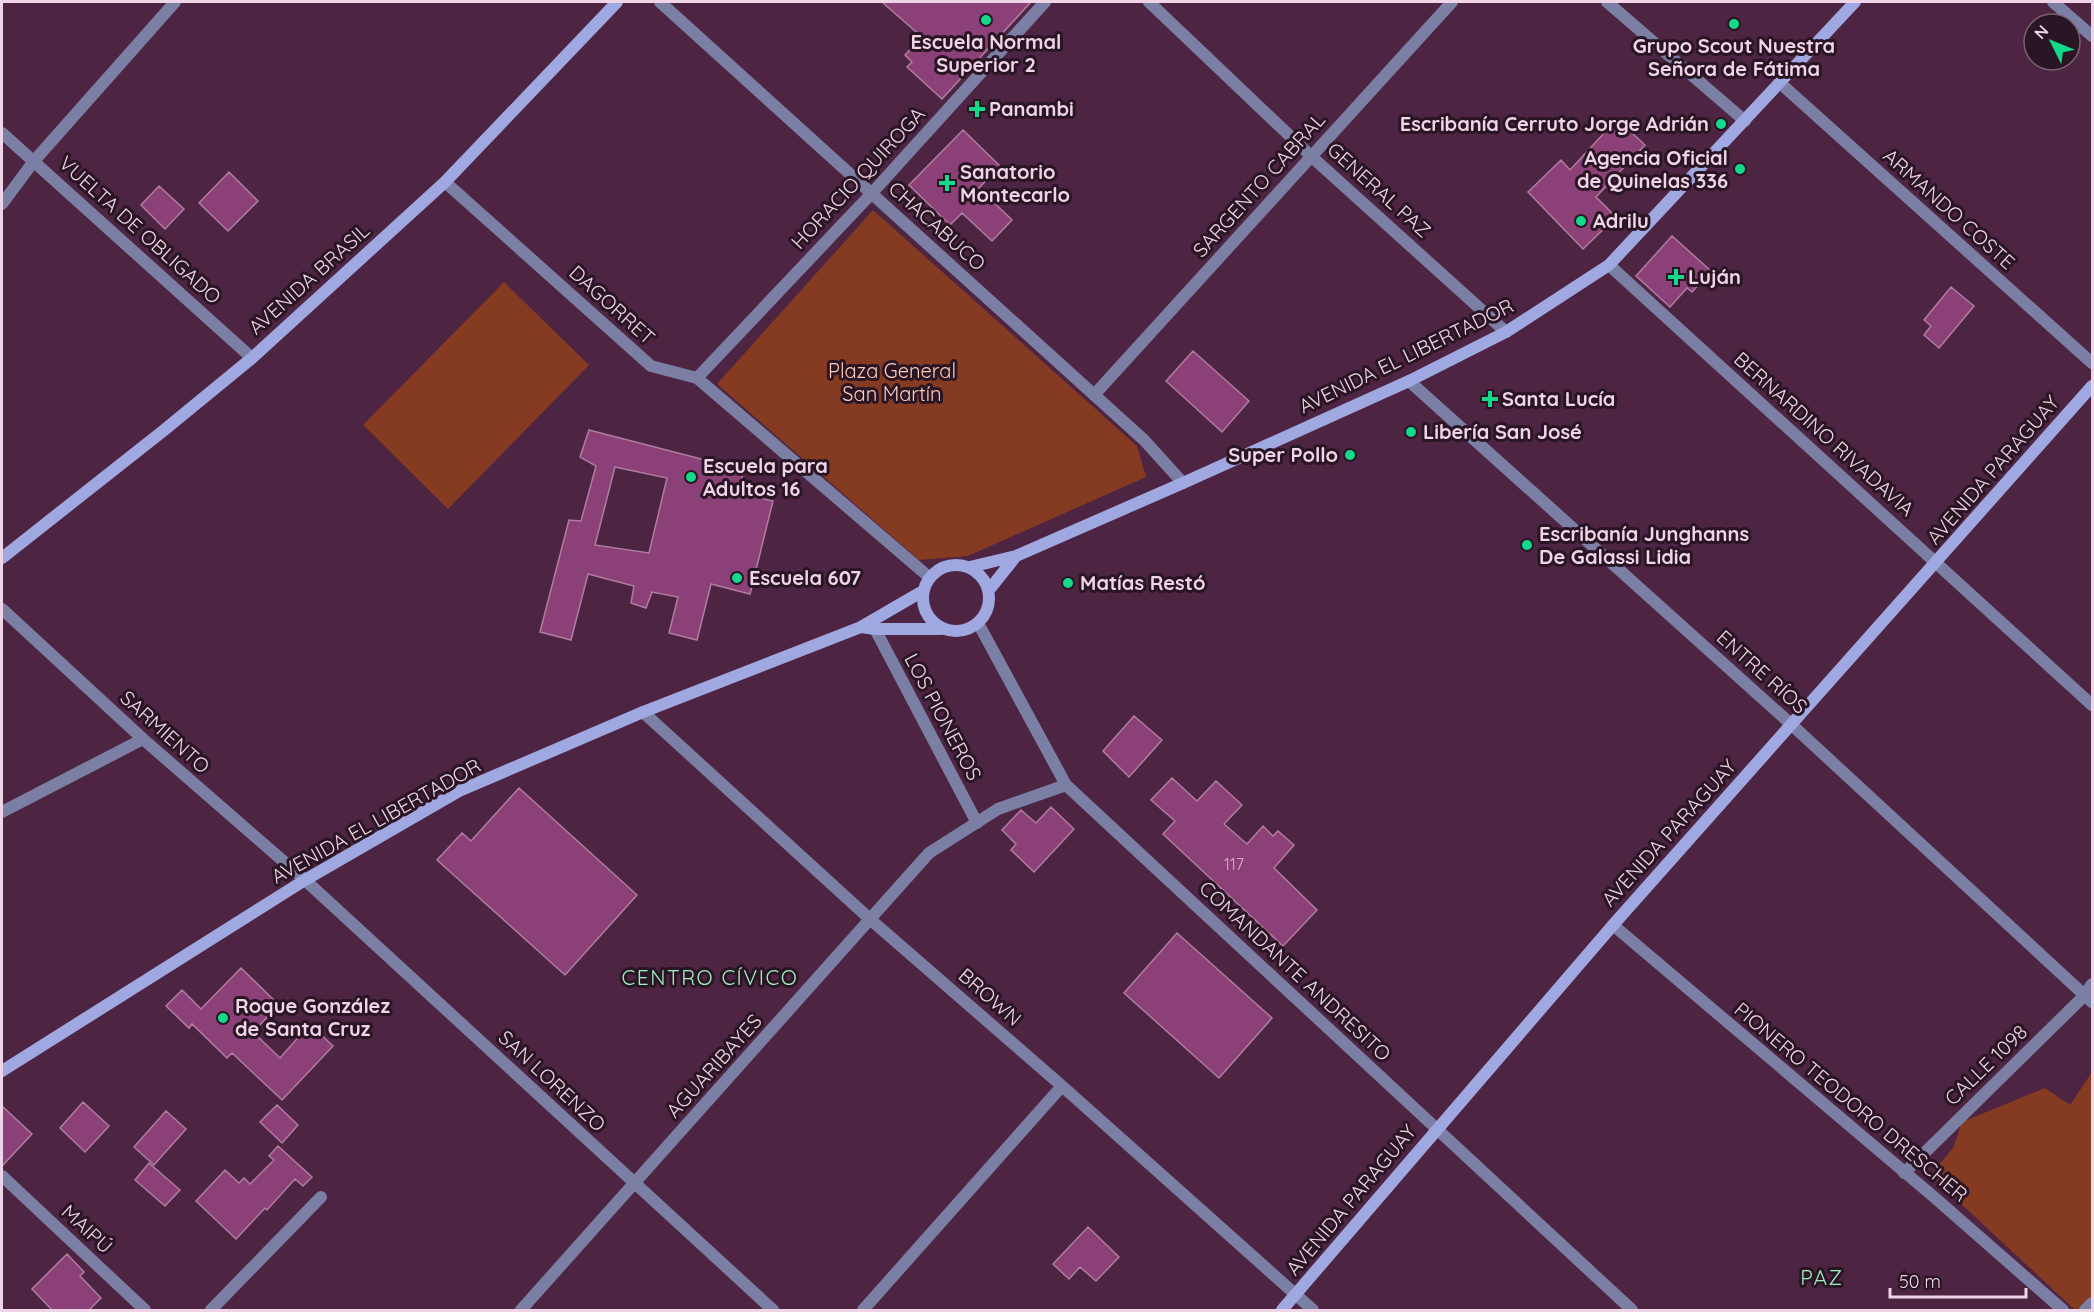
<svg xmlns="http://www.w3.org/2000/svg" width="2094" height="1312" font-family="Quicksand,sans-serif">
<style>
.green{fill:#853a22}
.building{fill:#8b4178;stroke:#b07da1;stroke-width:1.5;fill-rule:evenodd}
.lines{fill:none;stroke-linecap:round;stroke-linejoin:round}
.minor{stroke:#7a7fa3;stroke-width:12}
.secondary{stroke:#a0a8e2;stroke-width:12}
.poi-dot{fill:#13d98a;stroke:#291523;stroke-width:2}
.labels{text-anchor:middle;stroke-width:6;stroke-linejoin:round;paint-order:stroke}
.number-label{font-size:16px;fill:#d7afcb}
.poi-label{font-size:20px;font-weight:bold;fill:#f0d4e7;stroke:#291523;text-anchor:start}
.street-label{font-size:20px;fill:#f0d4e7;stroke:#291523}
.park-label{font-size:20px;fill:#ffccbc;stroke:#291523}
.neighbourhood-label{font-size:21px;letter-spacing:1.5px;fill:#a0eec0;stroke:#291523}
</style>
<rect width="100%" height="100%" fill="#4e2443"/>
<path class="green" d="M 873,210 L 1137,446 L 1146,477 L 968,556 L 919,560 L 717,384 Z
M 504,282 L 589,365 L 448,509 L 363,425 Z
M 2092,1072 L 2092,1310 L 2075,1310 L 1930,1175 L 1953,1148 L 1962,1122 L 2045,1088 L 2070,1105 Z"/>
<path class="building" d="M 882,2 L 1031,2 L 942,99 L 907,67 L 912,62 L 905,55 L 922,37 Z
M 1617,119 L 1645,145 L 1596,197 L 1616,217 L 1583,249 L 1528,192 L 1561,160 L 1570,170 Z
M 963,130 L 1000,166 L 979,188 L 1012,220 L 992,241 L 962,213 L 950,225 L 909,185 Z
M 229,172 L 258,201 L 228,231 L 199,203 Z
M 159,186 L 184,209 L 165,229 L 141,205 Z
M 1672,236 L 1711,271 L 1692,292 L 1687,288 L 1670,307 L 1636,276 Z
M 1951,287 L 1974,306 L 1939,348 L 1924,335 L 1931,326 L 1924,320 Z
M 1193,351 L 1249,401 L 1222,432 L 1166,381 Z
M 589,430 L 744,470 L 738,493 L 773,501 L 750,594 L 711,584 L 697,640 L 669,633 L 678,597 L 652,592 L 646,608 L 631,603 L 634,586 L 588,574 L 571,640 L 540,632 L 569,520 L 581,521 L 596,466 L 580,457 ZM 615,467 L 667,478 L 649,553 L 595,545 Z
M 1134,716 L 1162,740 L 1129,777 L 1103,751 Z
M 1172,778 L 1197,801 L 1216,781 L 1242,805 L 1224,824 L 1247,844 L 1263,826 L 1273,836 L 1278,831 L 1294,845 L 1274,868 L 1317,910 L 1283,946 L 1163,834 L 1175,821 L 1151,800 Z
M 519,788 L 637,895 L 565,975 L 437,860 L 462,833 L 471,841 Z
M 1051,807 L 1074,829 L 1034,872 L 1011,850 L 1016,844 L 1002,830 L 1021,810 L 1036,823 Z
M 1177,933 L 1272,1018 L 1219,1078 L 1124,993 Z
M 241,968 L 279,1005 L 253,1032 L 280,1058 L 310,1024 L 333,1046 L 282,1100 L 232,1053 L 227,1058 L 192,1024 L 189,1028 L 166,1006 L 182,990 L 201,1009 Z
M 83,1102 L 109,1126 L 85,1152 L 60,1128 Z
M 277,1105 L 298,1125 L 282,1143 L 260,1122 Z
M 2,1106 L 32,1134 L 2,1166 Z
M 166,1111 L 186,1129 L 154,1165 L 134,1147 Z
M 278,1146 L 312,1177 L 303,1186 L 295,1179 L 267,1210 L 265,1208 L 236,1239 L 196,1201 L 225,1170 L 239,1183 L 244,1178 L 250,1184 L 274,1160 L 269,1156 Z
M 149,1163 L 180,1190 L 165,1206 L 135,1180 Z
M 1088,1227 L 1119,1257 L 1096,1281 L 1080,1267 L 1069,1279 L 1053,1264 Z
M 67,1254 L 84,1272 L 80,1276 L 101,1298 L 88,1311 L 53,1311 L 32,1289 Z"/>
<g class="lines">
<path class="minor" d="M 660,2 L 1144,440 L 1183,483
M 1149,2 L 1312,157 L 1506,332
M 1607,2 L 1745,121
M 2053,2 L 2092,36
M 1780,83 L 2092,363
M 2,133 L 252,358
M 445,182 L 651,366 L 697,378 L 929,577
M 2,204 L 34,161 L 175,2
M 1609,265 L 2092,705
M 697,378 L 872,193 L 1045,2
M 1409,381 L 1792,725 L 2092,1002
M 1094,395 L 1452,2
M 2,609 L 143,739 L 305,880 L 773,1310
M 978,623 L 1066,785 L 1632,1310
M 875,629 L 977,823
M 643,712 L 871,920 L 1062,1086 L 1313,1310
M 2,812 L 143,739
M 1613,925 L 1934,1197 L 2063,1310
M 1904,1173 L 2085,995 L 2092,984
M 2,1176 L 145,1310
M 211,1310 L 321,1197
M 521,1310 L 929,853 L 998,809 L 1066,785
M 863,1310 L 1062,1086
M 2085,1310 L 2092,1303"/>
<path class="secondary" d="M 2,558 L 163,431 L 252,358 L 445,182 L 617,2
M923 598a33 33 0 1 1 66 0a33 33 0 1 1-66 0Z
M 970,567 L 1016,556 L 1183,483 L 1409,381 L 1506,332 L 1609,265 L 1855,2
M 989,590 L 1016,556
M 861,627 L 875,629 L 942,629
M 2,1071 L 305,880 L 459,791 L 643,712 L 861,627 L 923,591
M 1282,1310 L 1613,925 L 2092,386"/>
</g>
<g class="poi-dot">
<circle cx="986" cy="20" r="6"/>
<circle cx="1734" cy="24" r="6"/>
<path d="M974 100h6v6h6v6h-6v6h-6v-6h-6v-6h6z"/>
<circle cx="1721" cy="124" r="6"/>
<circle cx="1740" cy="169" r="6"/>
<path d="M944 174h6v6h6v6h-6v6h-6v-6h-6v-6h6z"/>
<circle cx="1581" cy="221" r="6"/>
<path d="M1673 268h6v6h6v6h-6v6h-6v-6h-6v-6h6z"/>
<path d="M1487 390h6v6h6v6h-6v6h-6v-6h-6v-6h6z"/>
<circle cx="1411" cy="432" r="6"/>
<circle cx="1350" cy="455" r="6"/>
<circle cx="691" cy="477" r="6"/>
<circle cx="1527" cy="545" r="6"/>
<circle cx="737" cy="578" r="6"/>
<circle cx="1068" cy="583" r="6"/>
<circle cx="223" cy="1018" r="6"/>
</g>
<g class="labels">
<g class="number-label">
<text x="1234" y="870">117</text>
</g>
<g class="poi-label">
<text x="986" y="49" text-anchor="middle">Escuela Normal<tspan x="986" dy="23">Superior 2</tspan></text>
<text x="1734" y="53" text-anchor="middle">Grupo Scout Nuestra<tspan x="1734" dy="23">Señora de Fátima</tspan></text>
<text x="989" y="116">Panambi</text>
<text x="1709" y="131" text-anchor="end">Escribanía Cerruto Jorge Adrián</text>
<text x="1728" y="165" text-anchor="end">Agencia Oficial<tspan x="1728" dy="23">de Quinelas 336</tspan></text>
<text x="960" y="179">Sanatorio<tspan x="960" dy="23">Montecarlo</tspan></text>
<text x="1593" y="228">Adrilu</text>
<text x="1688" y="284">Luján</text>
<text x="1502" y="406">Santa Lucía</text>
<text x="1423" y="439">Libería San José</text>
<text x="1338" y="462" text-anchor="end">Super Pollo</text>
<text x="703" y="473">Escuela para<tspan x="703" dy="23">Adultos 16</tspan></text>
<text x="1539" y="541">Escribanía Junghanns<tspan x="1539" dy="23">De Galassi Lidia</tspan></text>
<text x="749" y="585">Escuela 607</text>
<text x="1080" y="590">Matías Restó</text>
<text x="235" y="1013">Roque González<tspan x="235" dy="23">de Santa Cruz</tspan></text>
</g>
<g class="street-label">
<text transform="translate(858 178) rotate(-47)" y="7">HORACIO QUIROGA</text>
<text transform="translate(1259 185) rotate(-48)" y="7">SARGENTO CABRAL</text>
<text transform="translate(1379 190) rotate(42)" y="7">GENERAL PAZ</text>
<text transform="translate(1949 209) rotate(42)" y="7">ARMANDO COSTE</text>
<text transform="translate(937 226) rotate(42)" y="7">CHACABUCO</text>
<text transform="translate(140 230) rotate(42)" y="7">VUELTA DE OBLIGADO</text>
<text transform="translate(309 279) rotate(-42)" y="7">AVENIDA BRASIL</text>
<text transform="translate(612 305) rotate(42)" y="7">DAGORRET</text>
<text transform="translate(1406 356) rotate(-26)" y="7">AVENIDA EL LIBERTADOR</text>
<text transform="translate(1824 434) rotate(42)" y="7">BERNARDINO RIVADAVIA</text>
<text transform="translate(1993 470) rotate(-49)" y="7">AVENIDA PARAGUAY</text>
<text transform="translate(1762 672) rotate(42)" y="7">ENTRE RÍOS</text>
<text transform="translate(943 717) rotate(62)" y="7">LOS PIONEROS</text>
<text transform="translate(165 732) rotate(42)" y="7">SARMIENTO</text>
<text transform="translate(376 821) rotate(-29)" y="7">AVENIDA EL LIBERTADOR</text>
<text transform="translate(1669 833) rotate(-48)" y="7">AVENIDA PARAGUAY</text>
<text transform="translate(1295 971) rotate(43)" y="7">COMANDANTE ANDRESITO</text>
<text transform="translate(990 997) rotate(41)" y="7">BROWN</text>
<text transform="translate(1986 1065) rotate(-44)" y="7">CALLE 1098</text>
<text transform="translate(714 1066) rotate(-48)" y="7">AGUARIBAYES</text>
<text transform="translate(552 1081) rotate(43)" y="7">SAN LORENZO</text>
<text transform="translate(1851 1102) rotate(40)" y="7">PIONERO TEODORO DRESCHER</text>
<text transform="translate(1351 1200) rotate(-50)" y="7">AVENIDA PARAGUAY</text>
<text transform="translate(87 1229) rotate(43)" y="7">MAIPÚ</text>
</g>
<g class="park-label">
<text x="892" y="378">Plaza General<tspan x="892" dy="23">San Martín</tspan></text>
</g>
<g class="neighbourhood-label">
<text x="710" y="985">CENTRO CÍVICO</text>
<text x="1822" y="1285">PAZ</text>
</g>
</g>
<rect width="2094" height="1312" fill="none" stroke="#f0d4e7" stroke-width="6"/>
<g transform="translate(2052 42) rotate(313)"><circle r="28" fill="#291523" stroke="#796171" stroke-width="1.5"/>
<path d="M0-4.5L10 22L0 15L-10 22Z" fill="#13d98a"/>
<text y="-9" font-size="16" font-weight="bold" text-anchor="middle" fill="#f0d4e7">N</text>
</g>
<path d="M1890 1288v9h136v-9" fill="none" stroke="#f0d4e7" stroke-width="3"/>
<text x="1899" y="1288" font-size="18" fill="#f0d4e7" stroke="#291523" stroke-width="4.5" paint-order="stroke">50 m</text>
</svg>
